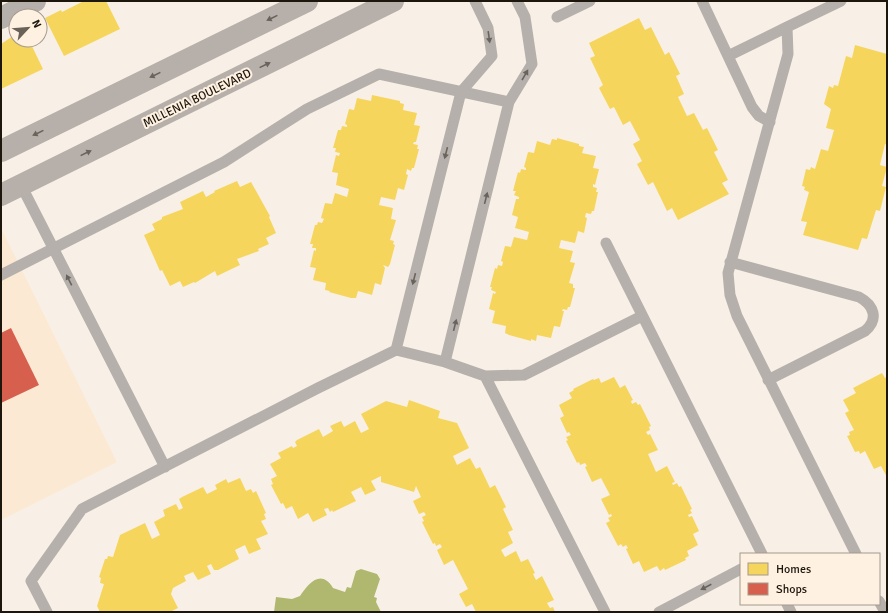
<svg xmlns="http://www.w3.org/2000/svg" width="888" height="613" font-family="Signika,sans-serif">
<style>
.built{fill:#fbe9d3}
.water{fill:#b0b86f}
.homes{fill:#f6d55c}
.shops{fill:#d6604d}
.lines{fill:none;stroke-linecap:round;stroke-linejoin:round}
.lane{stroke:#b6b0ac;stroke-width:11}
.street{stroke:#b6b0ac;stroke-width:22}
.secondary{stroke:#b6afaa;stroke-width:22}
.oneway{fill:#6a625b}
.oneway2{fill:#6a635c}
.labels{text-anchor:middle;stroke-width:4;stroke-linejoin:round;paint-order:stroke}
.street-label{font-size:12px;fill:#1d160c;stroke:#fef1e1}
</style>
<rect width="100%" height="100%" fill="#f8f0e7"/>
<path class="built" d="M 1,228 L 117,462 L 1,520 Z"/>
<path class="water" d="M 361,569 L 377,574 L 380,579 L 374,597 L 377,598 L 376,602 L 381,612 L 274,612 L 276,597 L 292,599 L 300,596 C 308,584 321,568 333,588 L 345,592 L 347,587 L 351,588 L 356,571 Z"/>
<path class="homes" d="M 84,1 L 106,1 L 120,29 L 64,56 L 45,18 L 61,10 L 62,12 Z
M 639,18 L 645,30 L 651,27 L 665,55 L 669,52 L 680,74 L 676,76 L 684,94 L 678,97 L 687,116 L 694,113 L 703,130 L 707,128 L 718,150 L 714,152 L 728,180 L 722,183 L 729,194 L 678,220 L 672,208 L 667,211 L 653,182 L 648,185 L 637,164 L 642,161 L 633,144 L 640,140 L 630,121 L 623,125 L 614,107 L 610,109 L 599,88 L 603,85 L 590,58 L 595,56 L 589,43 Z
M 16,34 L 16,40 L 29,40 L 43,69 L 1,89 L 1,44 Z
M 855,45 L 887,54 L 887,145 L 885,144 L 880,165 L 887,167 L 882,186 L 886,187 L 880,211 L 876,210 L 867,239 L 862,238 L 858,250 L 803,235 L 807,222 L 801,221 L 809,192 L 804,190 L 805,187 L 802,186 L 806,169 L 810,170 L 811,167 L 815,169 L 821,149 L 828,151 L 834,130 L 826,128 L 831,109 L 824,104 L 829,86 L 833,88 L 834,85 L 838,86 L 846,56 L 852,58 Z
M 372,95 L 400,101 L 400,103 L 404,104 L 403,110 L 417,113 L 414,125 L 420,126 L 416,142 L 414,142 L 413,144 L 418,145 L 417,149 L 419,149 L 414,168 L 412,168 L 411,171 L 407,169 L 406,174 L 408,175 L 404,190 L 398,188 L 395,200 L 381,197 L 379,205 L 393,208 L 391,219 L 396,220 L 390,240 L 394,241 L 393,244 L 395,245 L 390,264 L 388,267 L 383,265 L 385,268 L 381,285 L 375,283 L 372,295 L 358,291 L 356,298 L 351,298 L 329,292 L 330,291 L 325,290 L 326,283 L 313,280 L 316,268 L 310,267 L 314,250 L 316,251 L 316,248 L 312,248 L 313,244 L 310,244 L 315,225 L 317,225 L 318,222 L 322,223 L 324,219 L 321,218 L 325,203 L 332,204 L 335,193 L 347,197 L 349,189 L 336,185 L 338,173 L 332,172 L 336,155 L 339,156 L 340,153 L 335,152 L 336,148 L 333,148 L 338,130 L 341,130 L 342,126 L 347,127 L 347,125 L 345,124 L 349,109 L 354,110 L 357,98 L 371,101 Z
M 557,138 L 579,144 L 579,146 L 584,147 L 582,153 L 596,156 L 593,168 L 599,169 L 595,185 L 593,184 L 593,187 L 597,188 L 596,192 L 598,192 L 594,211 L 592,211 L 591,214 L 586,213 L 585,217 L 587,218 L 584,233 L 578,231 L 575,243 L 561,240 L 559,248 L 573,251 L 570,262 L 575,263 L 569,283 L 573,284 L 573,288 L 575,288 L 570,307 L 568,307 L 567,310 L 563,309 L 562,311 L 564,311 L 560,327 L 554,326 L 551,338 L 537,335 L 536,341 L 531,339 L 531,341 L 509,335 L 505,333 L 506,326 L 492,323 L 495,311 L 489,309 L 493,293 L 495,294 L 496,292 L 491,290 L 492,287 L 490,287 L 495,268 L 497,269 L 498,265 L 502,266 L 503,262 L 501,261 L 505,246 L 511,247 L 514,237 L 527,240 L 529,232 L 515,228 L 518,217 L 512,215 L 516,199 L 519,199 L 519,197 L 514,195 L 516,191 L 513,191 L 518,172 L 520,173 L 521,169 L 526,170 L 526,168 L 524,167 L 528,152 L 534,153 L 537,141 L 550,145 L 552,139 L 557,140 Z
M 237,181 L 240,187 L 251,182 L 270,216 L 269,217 L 276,233 L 266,238 L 269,244 L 258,249 L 259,251 L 237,259 L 240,265 L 217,276 L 215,271 L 195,283 L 194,282 L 183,287 L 180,281 L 170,286 L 162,270 L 160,271 L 144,235 L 155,230 L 152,224 L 162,219 L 162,217 L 183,209 L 180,202 L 203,191 L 206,197 L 215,192 L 214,191 Z
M 882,373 L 885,378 L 887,377 L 887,477 L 881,466 L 874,469 L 865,451 L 860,454 L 859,451 L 855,452 L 847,436 L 850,435 L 849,432 L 854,430 L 845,413 L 849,411 L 843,400 L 856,393 L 853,388 Z
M 614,377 L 620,388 L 625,385 L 633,400 L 631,401 L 632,404 L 636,402 L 638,405 L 640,404 L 651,426 L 649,427 L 650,430 L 646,432 L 648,435 L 650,434 L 658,450 L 648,454 L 656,472 L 667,466 L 675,482 L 672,483 L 673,485 L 677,483 L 679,487 L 681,486 L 692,509 L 690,510 L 692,513 L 688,515 L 689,517 L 692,516 L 699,531 L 693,534 L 698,545 L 687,551 L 689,556 L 685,558 L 686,560 L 665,570 L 664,568 L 660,571 L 657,566 L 644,572 L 639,561 L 633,564 L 626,549 L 628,548 L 626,545 L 623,547 L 621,544 L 618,546 L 606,523 L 610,521 L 608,518 L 612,516 L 611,514 L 609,515 L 601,499 L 610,495 L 601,478 L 592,482 L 585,467 L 587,466 L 585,463 L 580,465 L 579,462 L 577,463 L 566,441 L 568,440 L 566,437 L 571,435 L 569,432 L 567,433 L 560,418 L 564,416 L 559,405 L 572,398 L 569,393 L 574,390 L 573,389 L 593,379 L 594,380 L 599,378 L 601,383 Z
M 409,400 L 440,411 L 438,418 L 457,423 L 469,448 L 453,456 L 457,465 L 470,458 L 476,469 L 480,467 L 490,488 L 495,485 L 506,507 L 503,509 L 513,530 L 508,532 L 513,543 L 501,550 L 505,557 L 516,551 L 521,562 L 528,559 L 535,573 L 533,574 L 536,580 L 542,576 L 554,600 L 547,603 L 550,608 L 553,607 L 555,612 L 476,612 L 472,604 L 466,607 L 459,594 L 468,589 L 453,560 L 444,565 L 437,550 L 442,547 L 440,544 L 436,546 L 435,543 L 433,544 L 422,522 L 424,521 L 422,517 L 426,515 L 424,512 L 419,514 L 413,501 L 421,497 L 416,486 L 414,492 L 381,482 L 381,476 L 371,481 L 376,490 L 365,495 L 361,487 L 351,492 L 356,501 L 333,512 L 332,510 L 330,512 L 328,508 L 324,509 L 327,515 L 313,522 L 308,513 L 298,519 L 292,506 L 286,509 L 283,503 L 281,504 L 271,485 L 273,484 L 271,479 L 277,476 L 270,464 L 281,458 L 278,453 L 292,446 L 293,448 L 297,446 L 295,442 L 297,440 L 319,429 L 323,437 L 333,431 L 330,426 L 341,421 L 344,427 L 355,421 L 361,433 L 369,429 L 361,414 L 386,401 L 407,407 Z
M 240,478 L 246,491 L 251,489 L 253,493 L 256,491 L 266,513 L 264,514 L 266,519 L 261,521 L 268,534 L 256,539 L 261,549 L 249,554 L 245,545 L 235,550 L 239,559 L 218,570 L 214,570 L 211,564 L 207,566 L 211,574 L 198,580 L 193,572 L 184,576 L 186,581 L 173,588 L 171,594 L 178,608 L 172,611 L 173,612 L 100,612 L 97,606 L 104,584 L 100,583 L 101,578 L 99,577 L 105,559 L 107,559 L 108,556 L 113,557 L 120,535 L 145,523 L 152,539 L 160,535 L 154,522 L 165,516 L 163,510 L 176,504 L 179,510 L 183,508 L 179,499 L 182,497 L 203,487 L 207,494 L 217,489 L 215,485 L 226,479 L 228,483 Z"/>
<path class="shops" d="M 11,328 L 39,385 L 1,403 L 1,333 Z"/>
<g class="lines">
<path class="lane" d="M 702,1 L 752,107 L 759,116 L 770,122
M 841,1 L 787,27 L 788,54 L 728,273 L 730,295 L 737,316 L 856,554
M 557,17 L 590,1
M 728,56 L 787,27
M 21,185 L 165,467
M 606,243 L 762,554
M 730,262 L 859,297 C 874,305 879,319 865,331 L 768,380
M 1,275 L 224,162 L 307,109 L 379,74 L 509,102
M 396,350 L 461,92 L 492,56 L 488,28 L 475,1
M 445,362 L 509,102 L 532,64 L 525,17 L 517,1
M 485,376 L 605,612
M 879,601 L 885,612
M 787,604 L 791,612
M 47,612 L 31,581 L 82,509 L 318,388 L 396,350 L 445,362 L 485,376 L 524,375 L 642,316
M 659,612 L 741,569"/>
<path class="street" d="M 1,18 L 35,1"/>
<path class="secondary" d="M 1,151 L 307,1
M 1,195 L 393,1"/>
</g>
<defs><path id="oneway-solid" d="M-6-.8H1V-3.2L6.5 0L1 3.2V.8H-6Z"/></defs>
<g class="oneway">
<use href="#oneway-solid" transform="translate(272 18) rotate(154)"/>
<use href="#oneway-solid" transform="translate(265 65) rotate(-26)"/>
<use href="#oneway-solid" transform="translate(155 75) rotate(154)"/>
<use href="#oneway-solid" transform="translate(38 133) rotate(154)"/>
<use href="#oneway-solid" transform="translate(86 153) rotate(-26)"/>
</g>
<g class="oneway2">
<use href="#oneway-solid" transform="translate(489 37) rotate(82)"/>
<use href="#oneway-solid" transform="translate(525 75) rotate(-60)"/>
<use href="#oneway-solid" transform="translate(446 153) rotate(104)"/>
<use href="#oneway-solid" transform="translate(486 198) rotate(-76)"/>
<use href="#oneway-solid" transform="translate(414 279) rotate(104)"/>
<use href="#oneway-solid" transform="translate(69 280) rotate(-117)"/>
<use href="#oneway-solid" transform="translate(455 325) rotate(-76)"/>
<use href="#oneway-solid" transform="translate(706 587) rotate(153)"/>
</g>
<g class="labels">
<g class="street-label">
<text transform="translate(197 98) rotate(-26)" y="4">MILLENIA BOULEVARD</text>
</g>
</g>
<rect width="888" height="613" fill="none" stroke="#1d160c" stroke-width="4"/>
<rect x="740" y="553" width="140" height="52" fill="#fef1e1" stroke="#a4998c"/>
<rect x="748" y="563" width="20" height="12" fill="#f6d55c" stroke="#a4998c"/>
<text x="776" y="573" font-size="12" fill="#1d160c">Homes</text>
<rect x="748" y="583" width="20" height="12" fill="#d6604d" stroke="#a4998c"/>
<text x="776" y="593" font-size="12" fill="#1d160c">Shops</text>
<g transform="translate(28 28) rotate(64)"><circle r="19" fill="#fef1e1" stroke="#a4998c"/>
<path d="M0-3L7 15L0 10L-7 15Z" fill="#6a6259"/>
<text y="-6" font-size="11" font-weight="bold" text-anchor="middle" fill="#1d160c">N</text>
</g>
</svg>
